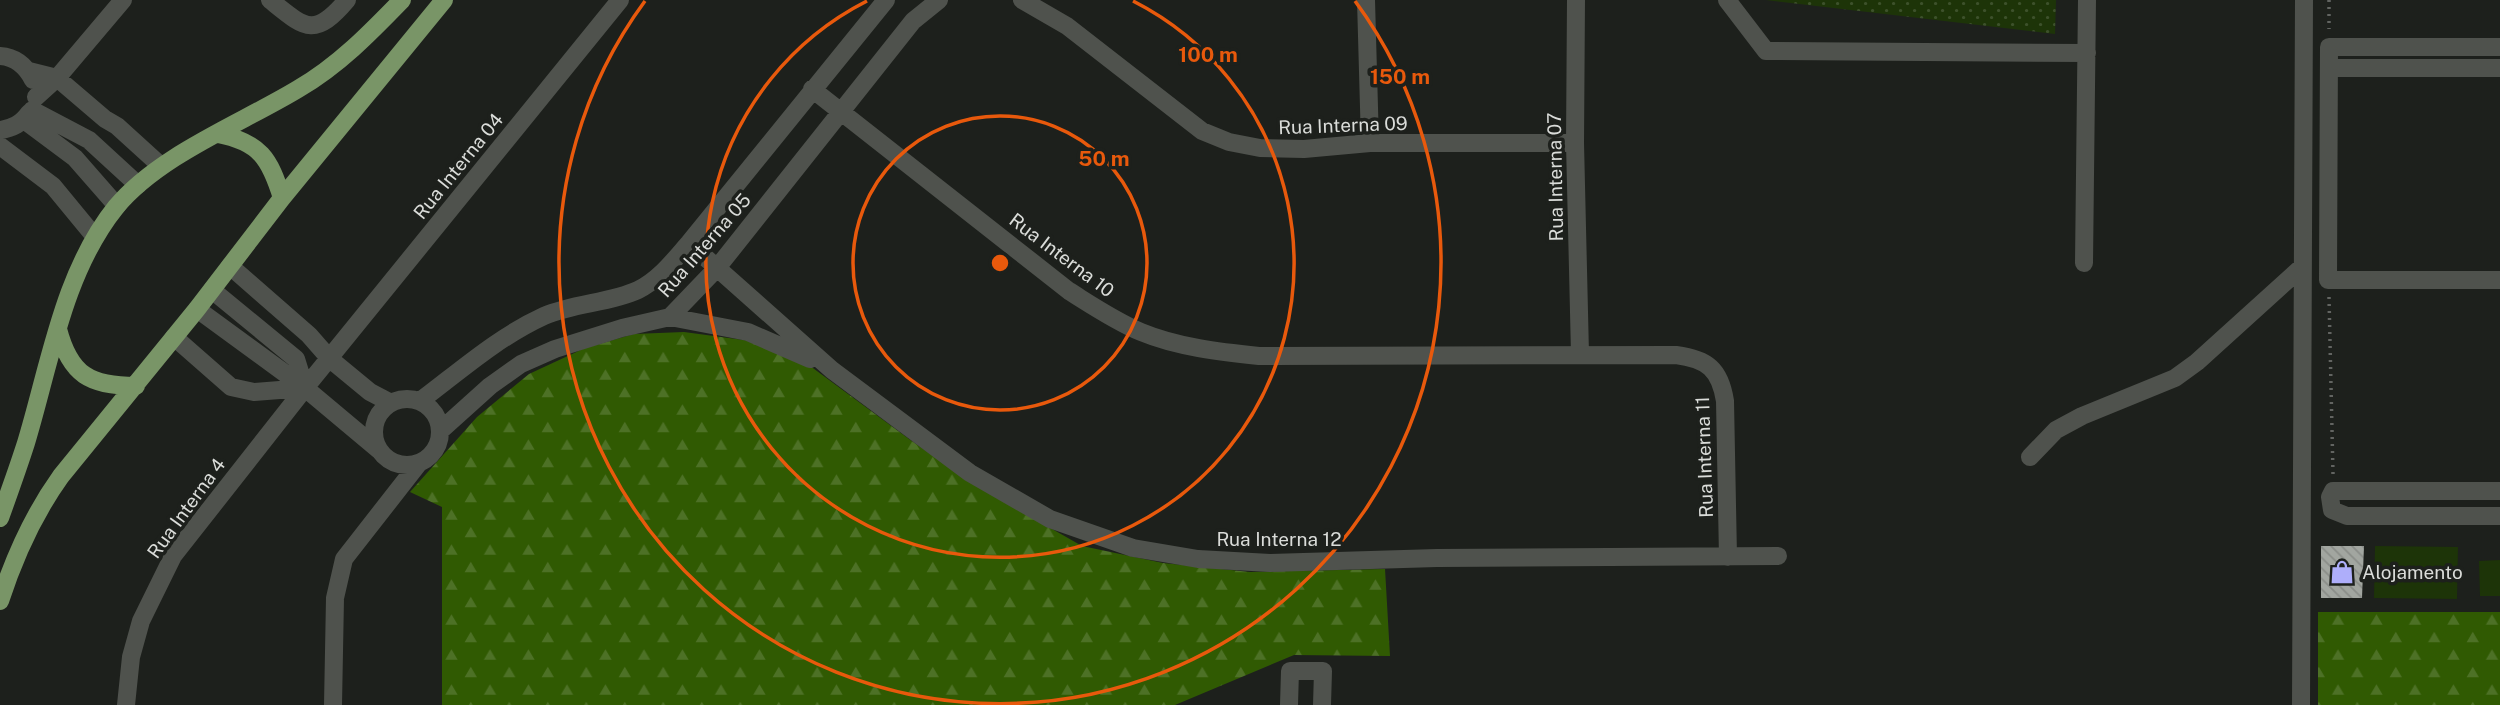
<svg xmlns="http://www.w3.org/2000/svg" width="2500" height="705" font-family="'Public Sans',sans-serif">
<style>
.grass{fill:url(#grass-dots)}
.forest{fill:url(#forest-firs)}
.pitch{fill:#1d3408}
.building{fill:url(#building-back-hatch)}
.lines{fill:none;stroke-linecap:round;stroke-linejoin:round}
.path{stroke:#626461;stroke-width:3.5;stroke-dasharray:2 5;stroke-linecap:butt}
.minor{stroke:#4f524d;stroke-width:18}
.major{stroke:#799567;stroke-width:18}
.ring{fill:none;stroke:#e8590c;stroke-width:3.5}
.labels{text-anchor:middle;stroke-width:7;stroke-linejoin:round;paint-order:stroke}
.street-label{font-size:19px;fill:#dadcd9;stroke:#1d201c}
.poi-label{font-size:19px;fill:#dadcd9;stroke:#1d201c;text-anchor:start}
.centre{fill:#e8590c;stroke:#1d201c;stroke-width:3.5}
.ring-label{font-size:21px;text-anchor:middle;font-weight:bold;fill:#e8590c;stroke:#1d201c;stroke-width:7;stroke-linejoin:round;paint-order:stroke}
</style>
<defs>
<pattern id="grass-dots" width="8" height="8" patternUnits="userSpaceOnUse" patternTransform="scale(1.75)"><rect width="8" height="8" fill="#1d3408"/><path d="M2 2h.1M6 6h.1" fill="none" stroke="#3d512b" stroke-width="1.8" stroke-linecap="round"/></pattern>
<pattern id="forest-firs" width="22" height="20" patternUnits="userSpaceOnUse" patternTransform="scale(1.75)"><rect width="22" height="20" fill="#305a02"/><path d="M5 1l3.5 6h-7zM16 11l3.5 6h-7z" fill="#4d7126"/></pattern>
<pattern id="building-back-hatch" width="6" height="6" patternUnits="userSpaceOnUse" patternTransform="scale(1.75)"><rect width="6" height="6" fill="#a2a6a0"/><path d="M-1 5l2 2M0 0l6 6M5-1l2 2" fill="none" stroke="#8a8d88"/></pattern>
</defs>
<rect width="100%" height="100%" fill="#1d201c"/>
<path class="grass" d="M 1766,0 L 2056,0 L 2055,34 Z"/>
<path class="forest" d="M 684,332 L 751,341 L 802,360 L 909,439 L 978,487 L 1082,546 L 1163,563 L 1250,572 L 1385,569 L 1390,656 L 1294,655 L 1175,705 L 442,705 L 442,507 L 410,492 L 477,417 L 529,374 L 585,348 L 634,334 Z
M 2318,612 L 2500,612 L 2500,705 L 2318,705 Z"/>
<path class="pitch" d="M 2375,546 L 2458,547 L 2457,599 L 2374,598 Z
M 2500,560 L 2500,596 L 2480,596 L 2479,561 Z"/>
<path class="building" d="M 2321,546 L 2364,546 L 2362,598 L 2321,598 Z"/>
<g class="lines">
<path class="path" d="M 2329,0 L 2329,29
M 2329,297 L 2333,474"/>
<path class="minor" d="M 270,0 C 305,28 314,39 347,0
M 1022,0 L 1067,26 L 1202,131 L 1229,142 L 1260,148 L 1304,149 L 1370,143 L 1575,143
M 1366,0 L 1370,143
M 1576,0 L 1575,143 L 1580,354
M 1727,0 L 1766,51 L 2087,53
M 2500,47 L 2329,47 L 2328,280 L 2500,280
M 0,56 C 16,57 26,66 33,80
M 2329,68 L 2500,68
M 29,71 L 57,78 L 105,119 L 117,126 L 161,166
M 812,89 L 1069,291 C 1093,306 1115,321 1141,332 C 1177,347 1220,352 1259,356 L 1676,355 C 1707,359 1720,369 1725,401 L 1728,557
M 36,97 L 57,78 L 123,0
M 32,110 L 89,140 L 138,185
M 24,120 L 75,158 L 117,206
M 0,130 C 13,128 21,124 29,113
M 0,146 L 53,186 L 95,237
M 689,243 L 832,370 L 970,473 L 1050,519 L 1133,548 L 1198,559 L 1270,563 L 1437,558 L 1778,556
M 2084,263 L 2087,0
M 230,266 L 309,335 L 330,359 L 370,392 L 391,403
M 212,290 L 296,359 L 305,388
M 197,309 L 305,388 L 379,450
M 670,317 L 748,332 L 810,359
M 174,337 L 231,387 L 254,392 L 305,388
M374 432a33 33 0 1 1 66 0a33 33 0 1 1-66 0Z
M 420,401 C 460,371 498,337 544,316 C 574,303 610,303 638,290 C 659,280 674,260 689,243 L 886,0
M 440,431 L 490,386 L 521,364 L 555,349 L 622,328 L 670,317 L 717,268 L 913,21 L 939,0
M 2030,457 L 2056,430 L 2082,416 L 2175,378 L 2197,362 L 2302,267
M 2500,491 L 2333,491 L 2330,497 L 2332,510 L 2347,516 L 2500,516
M 126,705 L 131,657 L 141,621 L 173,556 L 305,388 L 620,0
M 333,705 L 335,598 L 344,559 L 419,463
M 1289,705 L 1290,671 L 1323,671 L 1322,705
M 2301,705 L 2304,0"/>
<path class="major" d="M 218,134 C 260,142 270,159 282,198
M 58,329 C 70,375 90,386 136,386
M 0,518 C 9,493 18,468 26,443 C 50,364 63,273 116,207 C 159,155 240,124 298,89 C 338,66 370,33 402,0
M 0,601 C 15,555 33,515 61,476 L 197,309 L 282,198 L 444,0"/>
</g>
<g class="ring">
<circle cx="1000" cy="263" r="147"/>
<path d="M1133 1A294 294 0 1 1 867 1"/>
<path d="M1355 1A441 441 0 1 1 645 1"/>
</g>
<defs>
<g id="shop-bare" transform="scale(1.89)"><path d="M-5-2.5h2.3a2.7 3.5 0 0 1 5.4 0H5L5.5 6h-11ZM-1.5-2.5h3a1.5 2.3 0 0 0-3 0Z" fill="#aeaefa" stroke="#1d201c" stroke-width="2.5" paint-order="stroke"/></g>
</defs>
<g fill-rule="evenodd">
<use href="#shop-bare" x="2342" y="572"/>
</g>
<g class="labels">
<g class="street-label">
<text transform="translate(1343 125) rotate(-2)" y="7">Rua Interna 09</text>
<text transform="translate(458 166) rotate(-51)" y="7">Rua Interna 04</text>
<text transform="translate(1555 177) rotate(-91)" y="7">Rua Interna 07</text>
<text transform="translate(704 245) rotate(-49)" y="7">Rua Interna 05</text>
<text transform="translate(1062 255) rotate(37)" y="7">Rua Interna 10</text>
<text transform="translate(1704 457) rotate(-92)" y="7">Rua Interna 11</text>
<text transform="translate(186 508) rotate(-54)" y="7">Rua Interna 4</text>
<text x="1279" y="546">Rua Interna 12</text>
</g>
<g class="poi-label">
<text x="2362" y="579">Alojamento</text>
</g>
</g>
<circle cx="1000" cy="263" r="10" class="centre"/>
<g class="ring-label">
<text x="1208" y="62">100 m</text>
<text x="1400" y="84">150 m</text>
<text x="1104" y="166">50 m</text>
</g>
</svg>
